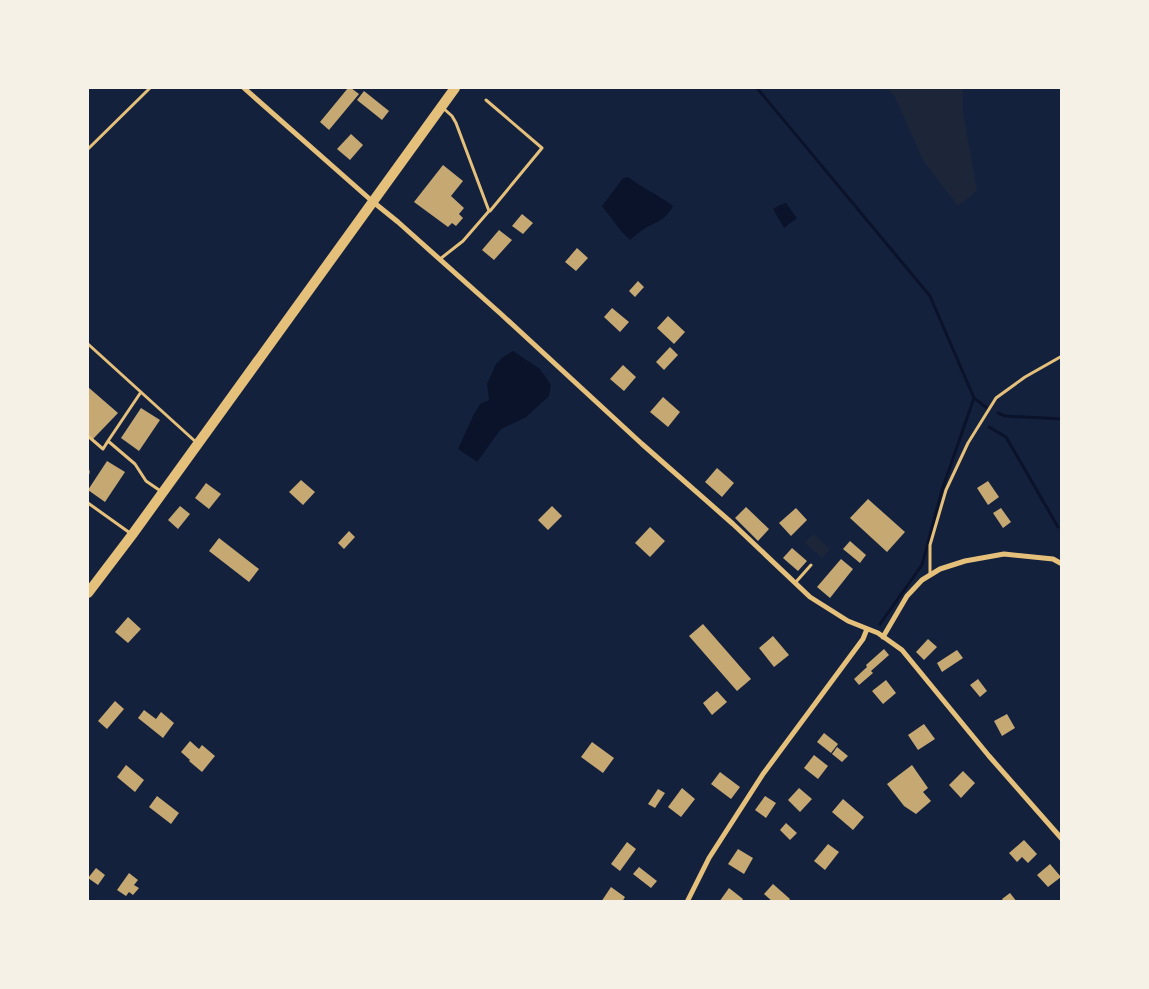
<svg xmlns="http://www.w3.org/2000/svg" width="1149" height="989" font-family="Arial,sans-serif">
<style>
.green{fill:#1d2539}
.water{fill:#0b132b}
.lines{fill:none;stroke-linecap:round;stroke-linejoin:round}
.stream{stroke:#0b132b;stroke-width:3}
.building{fill:#c6a872}
.service{stroke:#e5c07b;stroke-width:3}
.minor{stroke:#e5c07b;stroke-width:5}
.secondary{stroke:#e5c07b;stroke-width:10}
</style>
<rect width="100%" height="100%" fill="#14213d"/>
<path class="green" d="M 887,88 L 963,88 L 963,112 L 977,191 L 958,206 L 923,160 L 894,95 Z
M 813,534 L 830,549 L 822,558 L 805,543 Z"/>
<path class="water" d="M 628,177 C 642,188 659,195 673,206 C 665,221 657,221 644,229 C 639,232 635,236 630,240 L 621,231 L 602,206 L 623,178 Z
M 786,203 L 797,218 L 784,228 L 773,209 L 780,205 Z
M 513,351 L 540,369 L 551,385 L 549,396 L 526,417 L 501,429 L 477,462 L 458,449 L 473,416 L 480,404 L 489,400 L 487,384 L 496,364 L 503,357 Z"/>
<g class="lines">
<path class="stream" d="M 757,88 L 930,296 L 974,398 L 987,408
M 998,413 L 1005,416 L 1062,419
M 989,427 L 1006,437 L 1058,527
M 880,624 L 922,565 L 942,490 L 974,398"/>
</g>
<path class="building" d="M 348,88 L 351,88 L 359,94 L 329,130 L 320,122 Z
M 364,91 L 389,111 L 382,120 L 357,100 Z
M 351,134 L 363,145 L 350,160 L 337,149 Z
M 443,165 L 463,181 L 451,196 L 464,208 L 459,214 L 463,218 L 456,226 L 452,223 L 448,227 L 414,202 Z
M 522,214 L 533,223 L 523,234 L 512,226 Z
M 499,230 L 512,240 L 494,260 L 482,250 Z
M 577,248 L 588,258 L 576,271 L 565,262 Z
M 638,281 L 644,287 L 635,297 L 629,291 Z
M 612,308 L 629,322 L 620,332 L 604,317 Z
M 668,316 L 685,332 L 674,344 L 657,328 Z
M 670,347 L 678,355 L 664,370 L 656,362 Z
M 623,365 L 636,377 L 624,391 L 610,379 Z
M 88,387 L 118,413 L 93,439 L 88,435 Z
M 663,397 L 680,412 L 668,427 L 650,412 Z
M 141,408 L 160,420 L 139,451 L 121,438 Z
M 107,461 L 125,472 L 105,502 L 88,490 Z
M 717,468 L 734,483 L 722,497 L 705,482 Z
M 301,480 L 315,492 L 303,505 L 289,492 Z
M 988,481 L 999,497 L 988,505 L 977,488 Z
M 206,483 L 221,494 L 209,509 L 195,498 Z
M 868,499 L 905,532 L 887,552 L 850,518 Z
M 180,506 L 190,514 L 178,529 L 168,520 Z
M 552,506 L 562,516 L 548,530 L 538,520 Z
M 746,507 L 769,529 L 758,541 L 735,518 Z
M 796,508 L 807,520 L 791,536 L 779,523 Z
M 1001,508 L 1011,522 L 1003,528 L 993,513 Z
M 650,527 L 665,541 L 650,557 L 635,543 Z
M 349,531 L 355,537 L 344,549 L 338,543 Z
M 219,538 L 259,569 L 249,582 L 209,551 Z
M 850,541 L 866,555 L 860,563 L 843,549 Z
M 792,548 L 807,561 L 798,571 L 783,558 Z
M 841,559 L 853,569 L 830,598 L 817,587 Z
M 128,617 L 141,629 L 128,643 L 115,632 Z
M 703,624 L 751,679 L 737,691 L 689,636 Z
M 773,636 L 789,655 L 774,667 L 759,648 Z
M 928,639 L 937,647 L 924,660 L 916,652 Z
M 884,649 L 889,655 L 871,671 L 873,673 L 859,685 L 854,679 L 867,667 L 866,665 Z
M 957,650 L 963,658 L 942,672 L 937,663 Z
M 978,679 L 987,691 L 980,697 L 970,685 Z
M 886,680 L 896,693 L 883,704 L 872,691 Z
M 717,691 L 727,702 L 712,715 L 703,703 Z
M 115,701 L 124,709 L 107,729 L 98,721 Z
M 144,710 L 156,719 L 161,712 L 174,723 L 163,738 L 138,718 Z
M 1007,714 L 1015,728 L 1002,736 L 994,721 Z
M 924,724 L 935,739 L 918,750 L 908,735 Z
M 824,733 L 838,744 L 831,753 L 817,742 Z
M 190,741 L 199,749 L 202,745 L 215,756 L 202,772 L 189,761 L 190,760 L 181,752 Z
M 592,742 L 614,758 L 603,773 L 581,757 Z
M 837,747 L 848,756 L 842,762 L 832,754 Z
M 814,755 L 828,766 L 818,779 L 804,768 Z
M 126,765 L 144,780 L 135,792 L 117,777 Z
M 912,765 L 928,788 L 923,792 L 931,801 L 916,814 L 904,806 L 887,784 Z
M 963,771 L 975,783 L 961,798 L 949,785 Z
M 720,772 L 740,787 L 731,799 L 711,784 Z
M 682,788 L 695,799 L 681,817 L 668,807 Z
M 799,788 L 812,799 L 800,812 L 788,800 Z
M 658,789 L 665,793 L 655,808 L 648,804 Z
M 157,796 L 179,813 L 171,824 L 149,807 Z
M 765,796 L 776,803 L 766,818 L 755,810 Z
M 843,799 L 864,817 L 853,830 L 832,812 Z
M 786,823 L 797,833 L 790,840 L 780,830 Z
M 1024,840 L 1037,854 L 1028,863 L 1022,857 L 1017,862 L 1009,853 Z
M 627,842 L 636,849 L 620,871 L 611,864 Z
M 828,844 L 839,852 L 825,870 L 814,861 Z
M 738,849 L 753,858 L 744,874 L 728,864 Z
M 1050,864 L 1061,877 L 1048,887 L 1037,875 Z
M 639,867 L 657,881 L 651,888 L 633,874 Z
M 96,868 L 105,875 L 98,885 L 88,878 Z
M 129,873 L 138,880 L 134,885 L 139,888 L 133,895 L 129,892 L 126,896 L 117,890 Z
M 773,884 L 790,899 L 788,902 L 773,902 L 764,894 Z
M 611,887 L 625,897 L 622,902 L 601,902 Z
M 729,888 L 743,899 L 741,902 L 719,902 Z
M 1010,893 L 1017,902 L 1004,902 L 1002,899 Z"/>
<g class="lines">
<path class="service" d="M 486,100 L 542,148 L 490,211
M 88,149 L 150,88
M 440,259 L 463,241 L 489,211 L 456,123 L 452,116 L 443,108
M 88,344 L 197,443
M 141,392 L 108,441 L 135,464 L 146,481 L 162,492
M 88,436 L 103,449 L 108,441
M 88,471 L 88,473
M 88,503 L 130,533
M 930,575 L 930,545 L 946,490 L 968,443 L 996,398 L 1025,377 L 1062,356
M 795,583 L 811,565"/>
<path class="minor" d="M 244,88 L 372,201 L 398,222 L 501,314 L 642,444 L 733,524 L 810,597 L 848,621 L 878,633 L 902,650 L 989,756 L 1062,839
M 883,637 L 907,596 L 922,580 L 940,569 L 965,561 L 1004,554 L 1053,559 L 1062,564
M 687,902 L 709,858 L 763,774 L 863,639 L 867,629"/>
<path class="secondary" d="M 88,593 L 132,535 L 455,88"/>
</g>
<rect width="1149" height="989" fill="none" stroke="#f6f1e7" stroke-width="178"/>
</svg>
